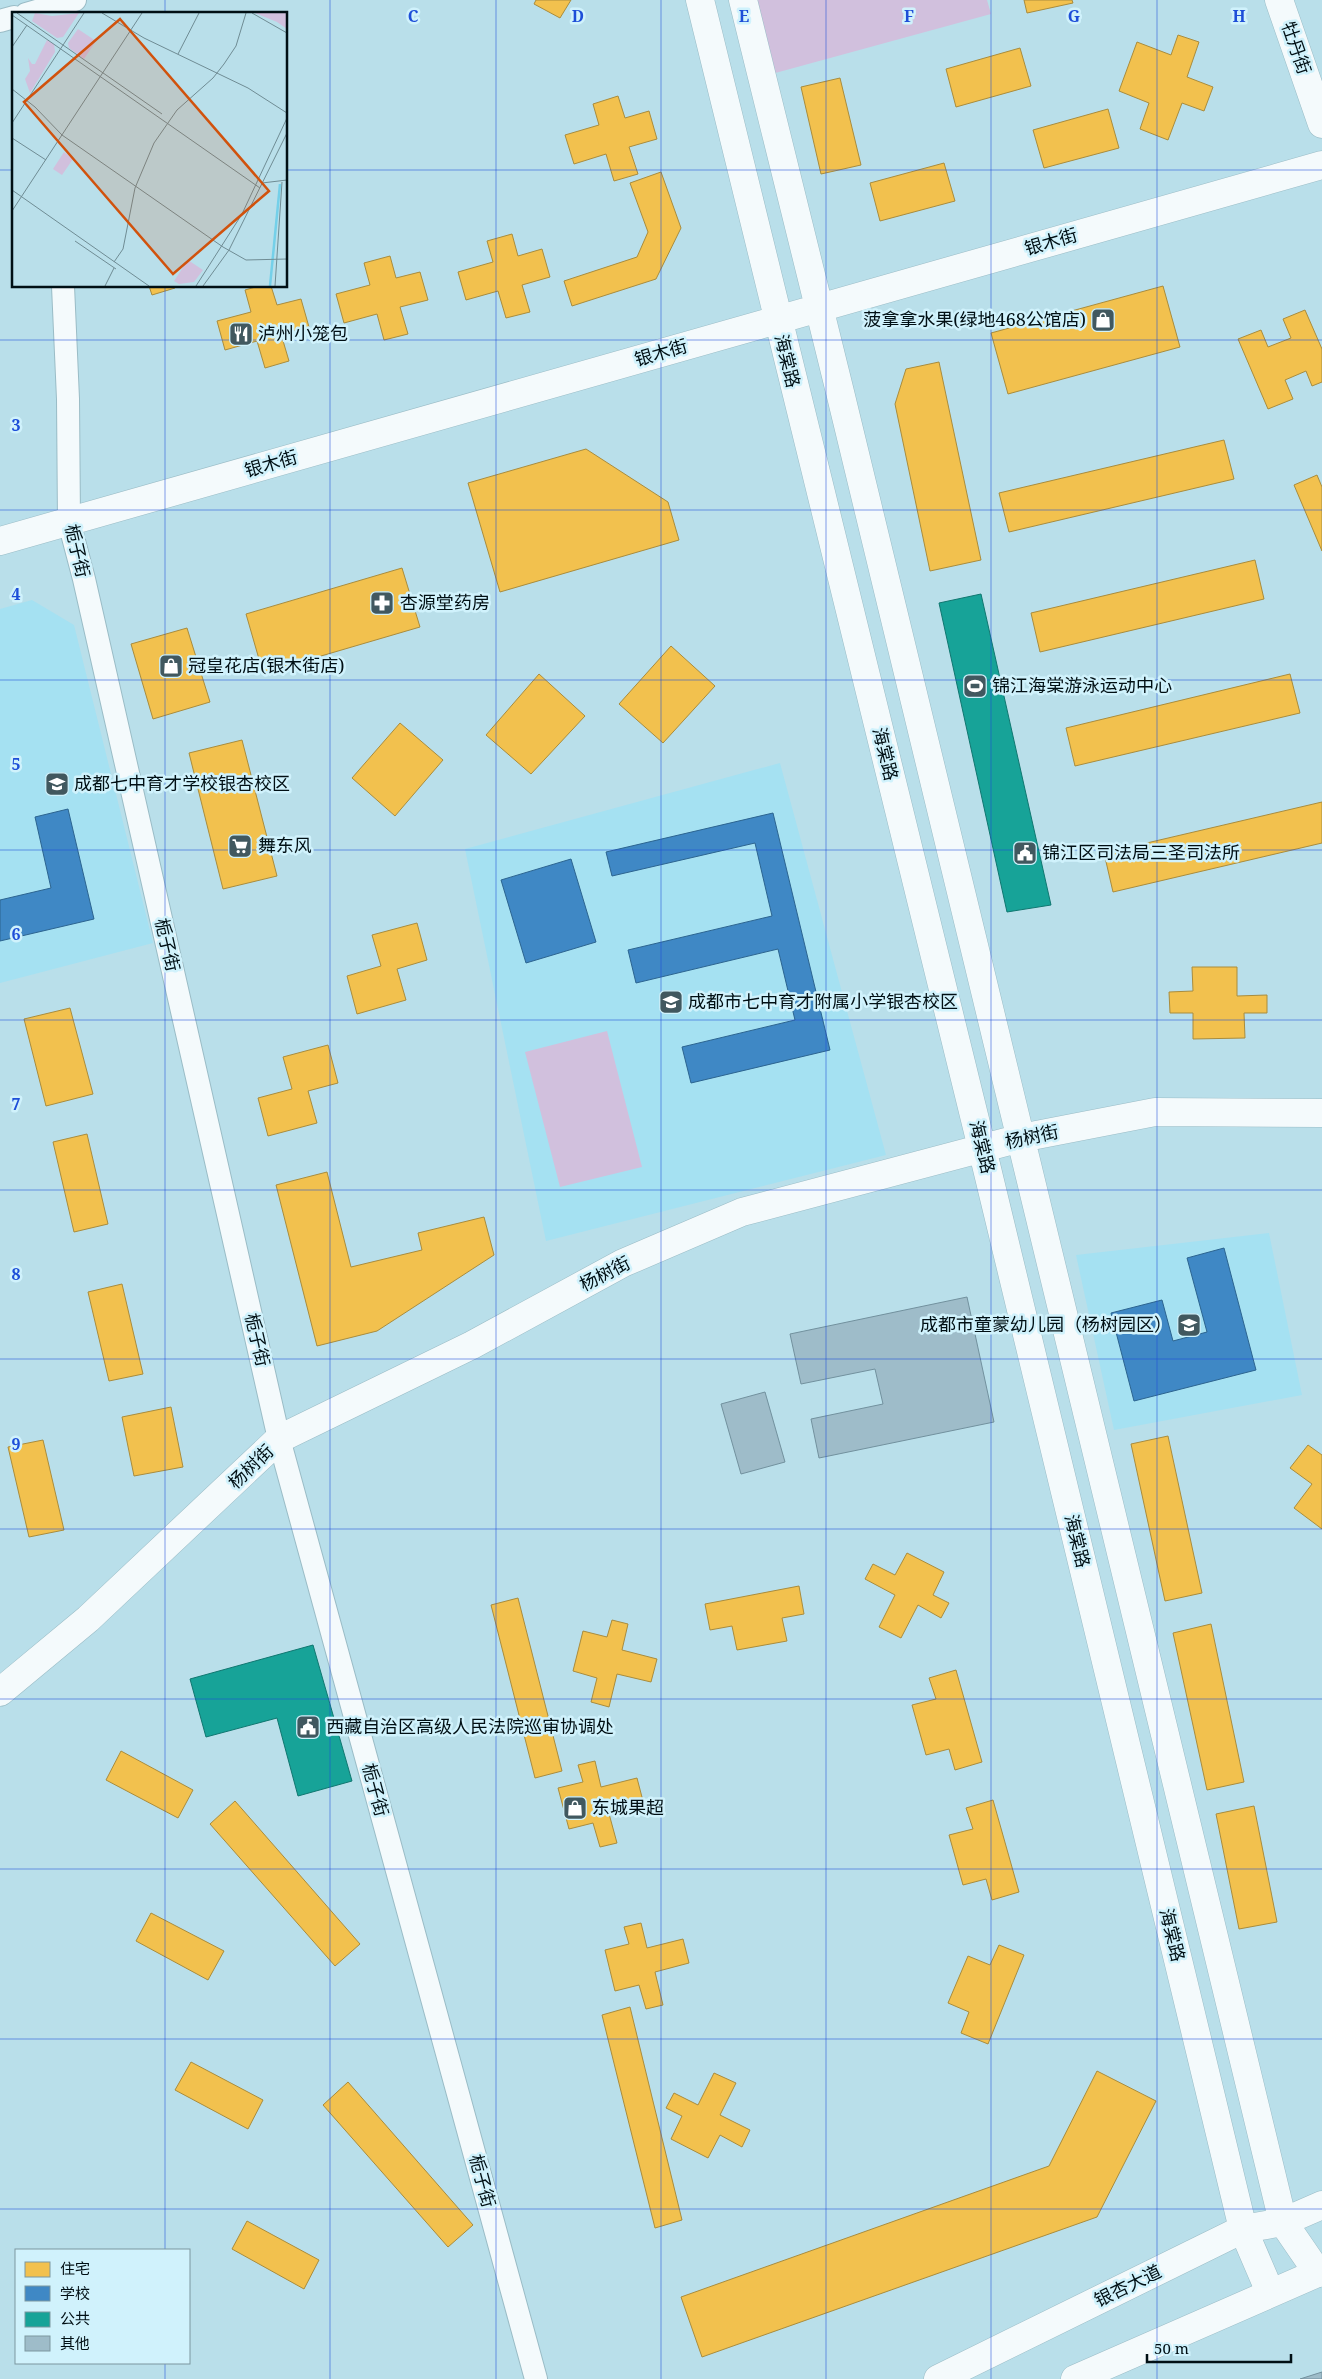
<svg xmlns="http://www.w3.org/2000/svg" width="1322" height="2379" font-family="'Noto Serif','Noto Sans SC',serif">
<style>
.built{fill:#a5e1f2}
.green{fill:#d1c0dd}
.homes{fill:#f2c14e;stroke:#a98c3d}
.schools{fill:#3f88c5;stroke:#2c6490}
.public{fill:#17a398;stroke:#107770}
.building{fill:#9ebcc9;stroke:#72919e}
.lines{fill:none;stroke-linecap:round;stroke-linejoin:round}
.street-casing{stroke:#9abcc6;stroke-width:24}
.secondary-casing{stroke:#9abcc6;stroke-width:29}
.primary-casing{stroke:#9abcc6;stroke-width:29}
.street{stroke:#f4fafc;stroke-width:22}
.secondary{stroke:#f4fafc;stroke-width:28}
.primary{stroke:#f4fafc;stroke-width:28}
.grid{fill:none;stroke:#1d4ed8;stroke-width:1;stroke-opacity:0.55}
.labels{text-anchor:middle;stroke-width:5;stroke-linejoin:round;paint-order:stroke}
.street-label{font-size:18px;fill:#000f14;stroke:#d0f2fc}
.poi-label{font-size:18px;fill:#000f14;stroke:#d0f2fc;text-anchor:start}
.inset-river{fill:none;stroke:#74d0e9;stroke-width:2.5}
.inset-road{fill:none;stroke:#6f8c94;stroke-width:1}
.view{fill:#d1520d;fill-opacity:0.15;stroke:#d1520d;stroke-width:2.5}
.inset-edge{fill:none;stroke:#000f14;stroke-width:2.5}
.grid-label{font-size:16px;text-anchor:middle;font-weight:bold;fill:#1d4ed8;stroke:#d0f2fc;stroke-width:5;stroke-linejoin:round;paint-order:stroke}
</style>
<rect width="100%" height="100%" fill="#b9dfea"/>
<path class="built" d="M 32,600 L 74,625 L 153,943 L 0,983 L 0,609 Z
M 780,763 L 886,1155 L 546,1241 L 465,849 Z
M 1269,1233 L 1302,1395 L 1114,1430 L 1076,1255 Z"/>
<path class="green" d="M 751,0 L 987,0 L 991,14 L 768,75 Z
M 607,1031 L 642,1167 L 560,1187 L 525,1052 Z"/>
<path class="homes" d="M 536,0 L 571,0 L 560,18 L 534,4 Z
M 1024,0 L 1072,0 L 1073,3 L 1027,13 Z
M 1178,35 L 1199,42 L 1187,77 L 1213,87 L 1204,111 L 1182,103 L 1168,140 L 1140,129 L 1149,103 L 1119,91 L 1137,42 L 1171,55 Z
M 1020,48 L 1031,86 L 956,107 L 946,69 Z
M 840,78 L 861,165 L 821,174 L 801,87 Z
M 618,96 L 625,118 L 649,111 L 657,139 L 629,147 L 638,174 L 614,181 L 606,154 L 574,164 L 565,135 L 599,125 L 593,104 Z
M 1108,109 L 1119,148 L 1044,168 L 1033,130 Z
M 944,163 L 955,201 L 880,221 L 870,183 Z
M 661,172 L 681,228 L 656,279 L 572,306 L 564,281 L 637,257 L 648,232 L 630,183 Z
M 512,234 L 518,256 L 542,249 L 550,277 L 522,285 L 530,312 L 506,318 L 498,291 L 466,300 L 458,272 L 493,262 L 487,241 Z
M 390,256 L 396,278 L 420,272 L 428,300 L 400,307 L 408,334 L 384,340 L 377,314 L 344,323 L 336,294 L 370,285 L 364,263 Z
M 149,286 L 175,286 L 175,288 L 152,295 Z
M 259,286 L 271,286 L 277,305 L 301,299 L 309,327 L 281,334 L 289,361 L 265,368 L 257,341 L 225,350 L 217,321 L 251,312 L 245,290 Z
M 1163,286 L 1180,347 L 1008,394 L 991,333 Z
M 1305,310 L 1322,349 L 1322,382 L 1312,386 L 1306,371 L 1285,380 L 1293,399 L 1268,409 L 1238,339 L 1261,330 L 1268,347 L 1291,338 L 1283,319 Z
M 939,362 L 981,560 L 930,571 L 895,404 L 906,369 Z
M 1224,440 L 1234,479 L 1009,532 L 999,493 Z
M 586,449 L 668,502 L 679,540 L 500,592 L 468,483 Z
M 1317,475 L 1322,487 L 1322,551 L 1294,485 Z
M 1255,560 L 1264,599 L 1040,652 L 1031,613 Z
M 402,568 L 420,627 L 263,673 L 246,614 Z
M 187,628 L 210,702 L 153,719 L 131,644 Z
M 671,646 L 715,686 L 663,743 L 619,704 Z
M 539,674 L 585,716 L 531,774 L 486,735 Z
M 1290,674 L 1300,713 L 1075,766 L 1066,728 Z
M 400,723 L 443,760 L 395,816 L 352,778 Z
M 242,740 L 277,876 L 223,889 L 189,753 Z
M 1322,802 L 1322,843 L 1113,892 L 1104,853 Z
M 417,923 L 427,960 L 397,969 L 406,1000 L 357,1014 L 347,976 L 381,966 L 372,935 Z
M 1192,967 L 1237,967 L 1237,996 L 1267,995 L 1267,1013 L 1244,1013 L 1245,1038 L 1193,1039 L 1193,1013 L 1170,1013 L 1169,992 L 1193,991 Z
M 70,1008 L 93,1094 L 46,1106 L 24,1019 Z
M 328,1045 L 338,1083 L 308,1091 L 317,1123 L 268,1136 L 258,1098 L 292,1089 L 283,1057 Z
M 87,1134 L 108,1224 L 74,1232 L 53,1142 Z
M 327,1172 L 351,1267 L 422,1250 L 418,1233 L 484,1217 L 494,1255 L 377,1331 L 317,1346 L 276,1185 Z
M 122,1284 L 143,1374 L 109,1381 L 88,1292 Z
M 171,1407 L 183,1467 L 134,1476 L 122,1417 Z
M 1168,1436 L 1202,1593 L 1165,1601 L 1131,1444 Z
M 43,1440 L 64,1530 L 29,1537 L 8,1447 Z
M 1308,1445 L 1322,1455 L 1322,1529 L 1294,1508 L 1312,1484 L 1290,1468 Z
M 907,1553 L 944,1572 L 933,1595 L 949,1603 L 941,1618 L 918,1605 L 901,1638 L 879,1627 L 895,1595 L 865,1579 L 873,1564 L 895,1575 Z
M 799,1586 L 804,1614 L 782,1618 L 787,1641 L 737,1650 L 732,1626 L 710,1630 L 705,1604 Z
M 518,1598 L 562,1771 L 535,1778 L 491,1605 Z
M 612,1620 L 628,1624 L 622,1650 L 657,1659 L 651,1682 L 617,1674 L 609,1707 L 591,1702 L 597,1678 L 573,1671 L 583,1631 L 607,1637 Z
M 1211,1624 L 1244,1782 L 1207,1790 L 1173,1633 Z
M 956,1670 L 982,1762 L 955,1770 L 949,1749 L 926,1755 L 912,1705 L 936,1699 L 929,1678 Z
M 121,1751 L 193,1790 L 178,1818 L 106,1780 Z
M 595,1761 L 601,1787 L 637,1778 L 643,1801 L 608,1810 L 617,1843 L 600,1847 L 593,1823 L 569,1829 L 558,1788 L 583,1782 L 578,1765 Z
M 993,1800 L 1019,1892 L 992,1900 L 986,1879 L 963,1885 L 949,1835 L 973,1829 L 966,1808 Z
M 235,1801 L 360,1944 L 335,1966 L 210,1824 Z
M 1254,1806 L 1277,1922 L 1239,1929 L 1216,1814 Z
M 151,1913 L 224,1951 L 208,1980 L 136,1941 Z
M 641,1923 L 647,1948 L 683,1939 L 689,1963 L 655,1972 L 663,2005 L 646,2009 L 639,1985 L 615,1991 L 605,1950 L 629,1944 L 624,1927 Z
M 999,1945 L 1024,1955 L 988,2044 L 961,2033 L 969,2012 L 948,2003 L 968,1956 L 990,1965 Z
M 630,2007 L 682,2220 L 655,2228 L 602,2015 Z
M 191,2062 L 263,2100 L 248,2129 L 175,2090 Z
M 1097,2071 L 1156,2101 L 1097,2217 L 702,2357 L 681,2297 L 1049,2166 Z
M 714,2073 L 736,2083 L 720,2115 L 750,2130 L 742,2147 L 720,2135 L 708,2158 L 671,2139 L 682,2116 L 666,2108 L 674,2093 L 698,2105 Z
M 348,2082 L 473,2225 L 448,2247 L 323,2105 Z
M 247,2221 L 319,2260 L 304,2289 L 232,2249 Z"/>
<path class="schools" d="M 68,809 L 94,919 L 0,941 L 0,900 L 51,888 L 35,817 Z
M 773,813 L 830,1050 L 691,1083 L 682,1047 L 795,1020 L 778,949 L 636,983 L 628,950 L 772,916 L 755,843 L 612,876 L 606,852 Z
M 571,859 L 596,942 L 526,963 L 501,880 Z
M 1224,1248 L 1256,1370 L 1134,1401 L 1111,1313 L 1162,1300 L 1173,1341 L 1207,1332 L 1187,1258 Z"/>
<path class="public" d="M 981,594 L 1051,905 L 1007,912 L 939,603 Z
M 313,1645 L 352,1781 L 298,1796 L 277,1718 L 206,1737 L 190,1679 Z"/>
<path class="building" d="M 967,1297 L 994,1422 L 819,1458 L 811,1419 L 883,1404 L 875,1369 L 801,1384 L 790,1334 Z
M 765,1392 L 785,1462 L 741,1474 L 721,1404 Z
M 1322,2372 L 1322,2379 L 1300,2379 Z"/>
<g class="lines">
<g class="street-casing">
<path id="street" d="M 26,14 L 75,0
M 0,21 L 14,17
M 63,286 L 68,399 L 69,522 L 84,579 L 279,1439 L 536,2379"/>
</g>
<g class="secondary-casing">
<path id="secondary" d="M 700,0 L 982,1148 L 1243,2229 L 1270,2292
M 743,0 L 840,392 L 1283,2222 L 1318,2273
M 1279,0 L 1322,124
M 0,541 L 1322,165
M 0,1692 L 88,1619 L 279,1439 L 472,1345 L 623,1263 L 742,1212 L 1021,1138 L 1155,1112 L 1322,1113"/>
</g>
<g class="primary-casing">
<path id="primary" d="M 938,2379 L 1243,2229 L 1283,2222 L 1322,2205
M 1075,2379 L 1322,2271"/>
</g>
<use href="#street" class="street"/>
<use href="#secondary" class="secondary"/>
<use href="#primary" class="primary"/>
</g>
<path class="grid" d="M 165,0 L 165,14M 330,0 L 330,2379M 496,0 L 496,2379M 661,0 L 661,2379M 826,0 L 826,2379M 991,0 L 991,2379M 1157,0 L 1157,2379M 0,170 L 14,170M 286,170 L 1322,170M 165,286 L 165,2250M 0,340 L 1322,340M 0,510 L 1322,510M 0,680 L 1322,680M 0,850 L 1322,850M 0,1020 L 1322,1020M 0,1190 L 1322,1190M 0,1359 L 1322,1359M 0,1529 L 1322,1529M 0,1699 L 1322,1699M 0,1869 L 1322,1869M 0,2039 L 1322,2039M 0,2209 L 1322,2209M 165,2363 L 165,2379"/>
<defs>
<g id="shop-square" transform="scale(1.25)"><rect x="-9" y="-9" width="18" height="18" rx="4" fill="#41585f" stroke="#d0f2fc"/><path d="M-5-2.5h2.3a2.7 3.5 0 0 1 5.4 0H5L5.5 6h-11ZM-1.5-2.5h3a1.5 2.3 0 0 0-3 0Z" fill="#fff"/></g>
<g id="restaurant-square" transform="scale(1.25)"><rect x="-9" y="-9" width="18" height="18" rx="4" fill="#41585f" stroke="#d0f2fc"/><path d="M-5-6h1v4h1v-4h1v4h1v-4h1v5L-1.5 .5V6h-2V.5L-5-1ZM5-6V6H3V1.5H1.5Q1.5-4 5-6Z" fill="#fff"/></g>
<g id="pharmacy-square" transform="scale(1.25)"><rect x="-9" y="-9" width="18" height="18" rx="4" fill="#41585f" stroke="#d0f2fc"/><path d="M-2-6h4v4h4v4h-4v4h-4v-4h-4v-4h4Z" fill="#fff"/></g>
<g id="stadium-square" transform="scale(1.25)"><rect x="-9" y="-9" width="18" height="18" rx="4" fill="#41585f" stroke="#d0f2fc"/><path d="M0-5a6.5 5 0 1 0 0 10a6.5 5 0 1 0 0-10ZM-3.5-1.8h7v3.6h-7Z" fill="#fff"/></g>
<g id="school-square" transform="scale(1.25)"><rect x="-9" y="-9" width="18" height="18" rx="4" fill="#41585f" stroke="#d0f2fc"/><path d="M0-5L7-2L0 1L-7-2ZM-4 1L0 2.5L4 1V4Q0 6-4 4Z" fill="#fff"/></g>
<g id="supermarket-square" transform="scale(1.25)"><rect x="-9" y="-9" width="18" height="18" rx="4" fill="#41585f" stroke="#d0f2fc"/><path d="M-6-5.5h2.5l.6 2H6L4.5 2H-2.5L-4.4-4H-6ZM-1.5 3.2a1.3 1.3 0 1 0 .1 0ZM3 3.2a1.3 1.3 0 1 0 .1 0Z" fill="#fff"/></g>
<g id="civic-square" transform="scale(1.25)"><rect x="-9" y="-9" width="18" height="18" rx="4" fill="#41585f" stroke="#d0f2fc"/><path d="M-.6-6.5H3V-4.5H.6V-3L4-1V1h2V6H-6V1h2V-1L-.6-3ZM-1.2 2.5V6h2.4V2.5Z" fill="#fff"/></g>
</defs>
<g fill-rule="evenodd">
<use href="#shop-square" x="1103" y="320"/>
<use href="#restaurant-square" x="241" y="334"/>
<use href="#pharmacy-square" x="382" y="603"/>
<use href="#shop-square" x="171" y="666"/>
<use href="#stadium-square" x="975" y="686"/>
<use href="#school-square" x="57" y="784"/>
<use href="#supermarket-square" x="240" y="846"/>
<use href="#civic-square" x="1025" y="853"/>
<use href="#school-square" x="671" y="1002"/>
<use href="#school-square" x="1189" y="1325"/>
<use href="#civic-square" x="308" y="1727"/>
<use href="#shop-square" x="575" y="1808"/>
</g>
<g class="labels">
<g class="street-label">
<text transform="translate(1296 48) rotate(71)" y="6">牡丹街</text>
<text transform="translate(1051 242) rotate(-16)" y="6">银木街</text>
<text transform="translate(661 353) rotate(-16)" y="6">银木街</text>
<text transform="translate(787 361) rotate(76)" y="6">海棠路</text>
<text transform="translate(271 464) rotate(-16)" y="6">银木街</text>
<text transform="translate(77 551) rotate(77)" y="6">栀子街</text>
<text transform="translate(885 754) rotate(76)" y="6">海棠路</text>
<text transform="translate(167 945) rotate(77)" y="6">栀子街</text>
<text transform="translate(1032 1137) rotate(-12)" y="6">杨树街</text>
<text transform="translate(982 1147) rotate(76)" y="6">海棠路</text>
<text transform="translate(605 1274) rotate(-27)" y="6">杨树街</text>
<text transform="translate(257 1340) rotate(77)" y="6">栀子街</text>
<text transform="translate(251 1467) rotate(-44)" y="6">杨树街</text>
<text transform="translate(1077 1541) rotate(76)" y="6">海棠路</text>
<text transform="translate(375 1790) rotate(75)" y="6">栀子街</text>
<text transform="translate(1172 1935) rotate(76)" y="6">海棠路</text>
<text transform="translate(482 2181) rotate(75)" y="6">栀子街</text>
<text transform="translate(1128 2286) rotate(-26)" y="6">银杏大道</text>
</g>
<g class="poi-label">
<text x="1086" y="326" text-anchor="end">菠拿拿水果(绿地468公馆店)</text>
<text x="258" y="340">泸州小笼包</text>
<text x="400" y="609">杏源堂药房</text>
<text x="188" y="672">冠皇花店(银木街店)</text>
<text x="992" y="692">锦江海棠游泳运动中心</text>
<text x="74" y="790">成都七中育才学校银杏校区</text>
<text x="258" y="852">舞东风</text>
<text x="1042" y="859">锦江区司法局三圣司法所</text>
<text x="688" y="1008">成都市七中育才附属小学银杏校区</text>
<text x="1172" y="1331" text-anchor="end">成都市童蒙幼儿园（杨树园区）</text>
<text x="326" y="1733">西藏自治区高级人民法院巡审协调处</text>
<text x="592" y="1814">东城果超</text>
</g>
</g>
<g transform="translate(12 12)">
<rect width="275" height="275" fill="#b9dfea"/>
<path d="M 23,1 L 40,4 L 67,1 L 51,25 L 45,26 L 20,9 ZM 243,1 L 275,1 L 275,17 L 265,10 ZM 66,17 L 84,29 L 72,47 L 57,36 L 56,31 ZM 35,28 L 42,32 L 43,40 L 18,81 L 13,67 L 18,59 L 16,46 L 20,52 L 23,52 ZM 52,140 L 61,147 L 50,163 L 41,157 ZM 176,248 L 191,258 L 182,270 L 167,272 L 162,269 Z" fill="#d1c0dd"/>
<path class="inset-river" d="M 258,274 L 268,172"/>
<path class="inset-road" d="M 5,1 L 150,102M 90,1 L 132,26 L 236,76 L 275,101M 240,1 L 275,21M 0,3 L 248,176M 0,35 L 15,13M 166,42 L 187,1M 0,77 L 23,95 L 50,123 L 211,235 L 234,248 L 275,247M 0,111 L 72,1M 0,126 L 34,148M 250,171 L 275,168M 0,178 L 137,274M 0,199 L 130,1M 63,229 L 104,257M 102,250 L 111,237 L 123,176 L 142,131 L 165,98 L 201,66 L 212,52 L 224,34 L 234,1M 93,274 L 102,256M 184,274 L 230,202 L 275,106M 191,274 L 217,238 L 275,121M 263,274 L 270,170"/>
<path class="view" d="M 108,7 L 257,179 L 161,262 L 12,90 Z"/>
<rect width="275" height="275" class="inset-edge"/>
</g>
<g class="grid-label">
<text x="413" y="22">C</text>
<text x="578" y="22">D</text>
<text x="744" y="22">E</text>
<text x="909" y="22">F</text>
<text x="1074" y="22">G</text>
<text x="1239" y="22">H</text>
<text x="16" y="431">3</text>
<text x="16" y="600">4</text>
<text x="16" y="770">5</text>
<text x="16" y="940">6</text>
<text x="16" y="1110">7</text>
<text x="16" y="1280">8</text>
<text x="16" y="1450">9</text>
</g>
<rect x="15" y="2249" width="175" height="115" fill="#d0f2fc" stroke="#7d979f"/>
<rect x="25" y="2262" width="25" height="15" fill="#f2c14e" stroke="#7d979f"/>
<text x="60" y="2274" font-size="15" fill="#000f14">住宅</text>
<rect x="25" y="2286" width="25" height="15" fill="#3f88c5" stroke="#7d979f"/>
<text x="60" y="2299" font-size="15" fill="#000f14">学校</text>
<rect x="25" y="2312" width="25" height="15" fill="#17a398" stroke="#7d979f"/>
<text x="60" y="2324" font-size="15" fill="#000f14">公共</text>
<rect x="25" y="2336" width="25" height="15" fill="#9ebcc9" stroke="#7d979f"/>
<text x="60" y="2349" font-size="15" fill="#000f14">其他</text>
<path d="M1147 2354v8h144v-8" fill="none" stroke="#000f14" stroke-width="2.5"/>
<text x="1154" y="2354" font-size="15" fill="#000f14" stroke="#d0f2fc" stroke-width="4" paint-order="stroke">50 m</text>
</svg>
